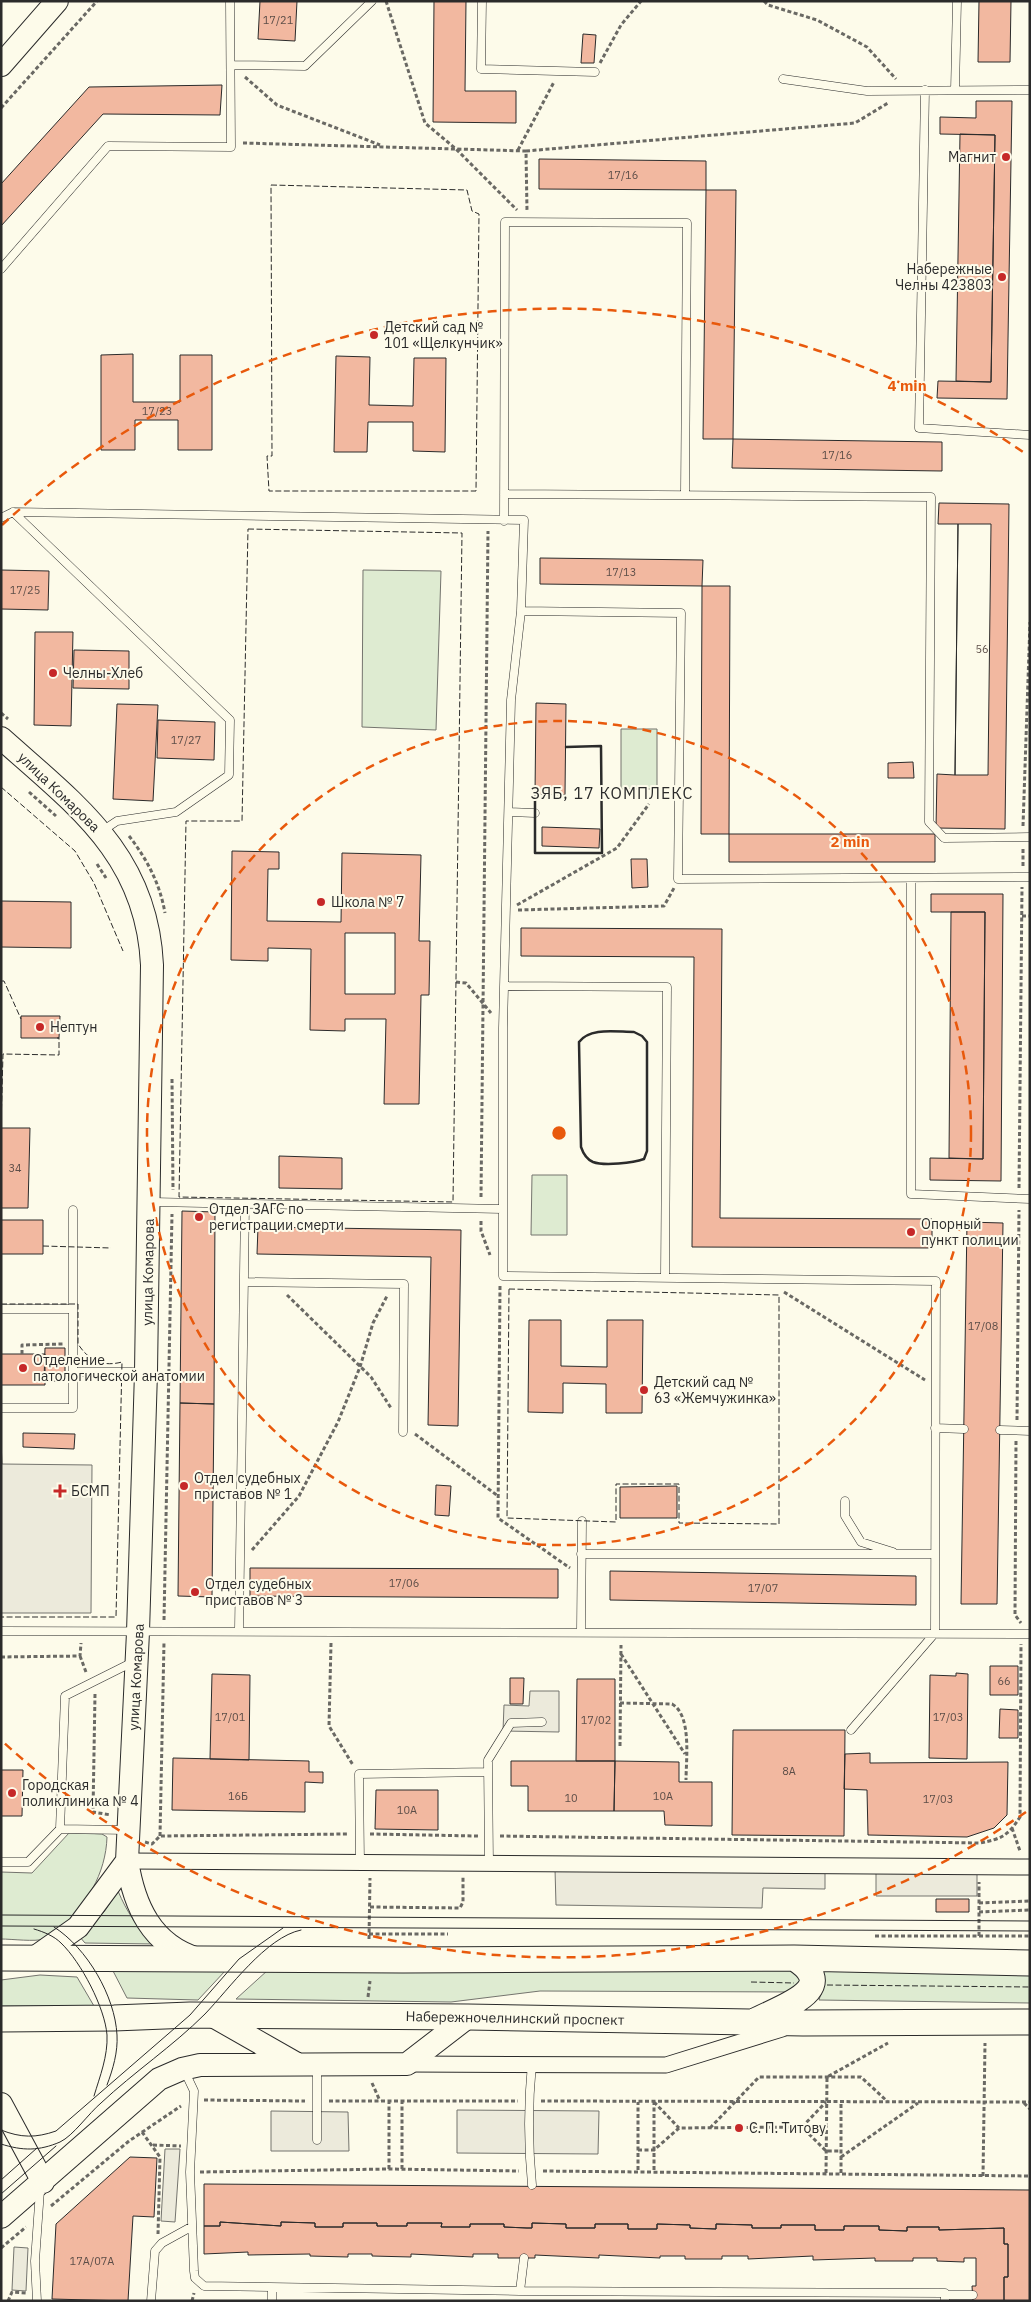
<svg xmlns="http://www.w3.org/2000/svg" width="1031" height="2302" font-family="'IBM Plex Sans',sans-serif">
<style>
.green{fill:#deebd1;stroke:#74746e}
.parking{fill:#eceadb;stroke:#74746e}
.building{fill:#f2b8a0;stroke:#2b2b2b;fill-rule:evenodd}
.lines{fill:none;stroke-linecap:round;stroke-linejoin:round}
.lane-casing{stroke:#2b2b2b;stroke-width:9}
.street-casing{stroke:#2b2b2b;stroke-width:17}
.secondary-casing{stroke:#2b2b2b;stroke-width:24}
.primary-casing{stroke:#2b2b2b;stroke-width:27}
.path{stroke:#6a6964;stroke-width:3;stroke-dasharray:4 2.5;stroke-linecap:butt}
.lane{stroke:#fdfbea;stroke-width:8}
.street{stroke:#fdfbea;stroke-width:15}
.secondary{stroke:#fdfbea;stroke-width:22}
.primary{stroke:#fdfbea;stroke-width:25}
.tram{stroke:#2b2b2b;stroke-width:1}
.fence{stroke:#2b2b2b;stroke-width:1;stroke-dasharray:6 2.5;stroke-linecap:butt}
.wall{stroke:#2b2b2b;stroke-width:2.5}
.ring{fill:none;stroke:#e8590c;stroke-width:2.5;stroke-dasharray:9 6}
.poi-dot{fill:#c62828;stroke:#fdfbea;stroke-width:2}
.labels{text-anchor:middle;stroke-width:4;stroke-linejoin:round;paint-order:stroke}
.number-label{font-size:11px;fill:#5d4e48}
.poi-label{font-size:14px;fill:#2b2b2b;stroke:#fdfbea;text-anchor:start}
.street-label{font-size:14px;fill:#2b2b2b;stroke:#fdfbea}
.quarter-label{font-size:16px;letter-spacing:1px;fill:#2b2b2b;stroke:#fdfbea}
.centre{fill:#e8590c;stroke:#fdfbea;stroke-width:2.5}
.ring-label{font-size:15px;text-anchor:middle;font-weight:bold;fill:#e8590c;stroke:#fdfbea;stroke-width:4;stroke-linejoin:round;paint-order:stroke}
</style>
<rect width="100%" height="100%" fill="#fdfbea"/>
<path class="green" d="M 363,570 L 441,571 L 436,730 L 362,727 Z
M 621,729 L 657,729 L 657,789 L 621,789 Z
M 532,1175 L 567,1175 L 567,1235 L 531,1235 Z
M 69,1833 L 102,1834 L 107,1837 C 106,1873 86,1908 57,1930 C 53,1932 48,1938 44,1939 C 35,1942 12,1939 1,1939 L 1,1872 L 32,1873 Z
M 118,1891 C 127,1912 137,1928 155,1944 L 85,1943 L 79,1936 L 104,1912 Z
M 112,1969 L 226,1970 L 198,2000 L 127,1998 Z
M 268,1970 L 794,1970 L 802,1979 L 794,1992 L 540,1991 L 451,2002 L 236,1999 Z
M 822,1971 L 1030,1973 L 1030,2003 L 819,2000 L 824,1984 Z
M 40,1975 L 77,1977 L 94,2006 L 1,2006 L 1,1980 Z"/>
<path class="parking" d="M 1,1441 L 2,1464 L 92,1465 L 91,1613 L 1,1613 Z
M 530,1691 L 559,1691 L 559,1732 L 503,1731 L 504,1705 L 529,1706 Z
M 555,1869 L 825,1871 L 825,1889 L 763,1888 L 762,1908 L 556,1905 Z
M 977,1872 L 977,1896 L 876,1896 L 876,1873 Z
M 457,2110 L 599,2111 L 598,2154 L 457,2153 Z
M 271,2111 L 348,2112 L 349,2151 L 271,2151 Z
M 165,2149 L 180,2149 L 175,2222 L 161,2221 Z
M 14,2247 L 28,2248 L 26,2291 L 12,2290 Z"/>
<path class="building" d="M 260,1 L 297,1 L 295,41 L 258,39 Z
M 434,1 L 466,1 L 465,91 L 516,91 L 516,123 L 433,122 Z
M 979,1 L 1011,1 L 1010,62 L 978,62 Z
M 583,34 L 596,35 L 594,63 L 581,63 Z
M 222,85 L 220,115 L 103,114 L 1,226 L 1,184 L 89,87 Z
M 976,101 L 1012,101 L 1007,399 L 937,398 L 938,381 L 991,382 L 995,135 L 940,134 L 940,117 L 976,118 Z
M 960,134 L 995,135 L 991,382 L 956,381 Z
M 539,159 L 706,161 L 706,190 L 539,189 Z
M 706,190 L 736,190 L 733,439 L 703,439 Z
M 133,354 L 133,402 L 180,402 L 180,355 L 212,355 L 212,450 L 178,450 L 178,420 L 135,420 L 135,450 L 101,450 L 101,355 Z
M 336,356 L 370,357 L 369,405 L 413,406 L 414,358 L 446,358 L 445,452 L 413,451 L 413,422 L 368,422 L 367,452 L 334,452 Z
M 733,439 L 942,442 L 942,471 L 732,468 Z
M 939,503 L 1009,504 L 1005,829 L 936,828 L 937,774 L 955,775 L 958,524 L 938,524 Z
M 958,524 L 991,524 L 988,775 L 955,775 Z
M 540,558 L 703,560 L 702,586 L 540,584 Z
M 1,570 L 49,571 L 48,610 L 1,609 Z
M 702,586 L 730,586 L 729,834 L 701,834 Z
M 35,632 L 73,632 L 71,726 L 34,725 Z
M 74,650 L 129,651 L 129,689 L 73,688 Z
M 536,703 L 566,704 L 565,795 L 535,794 Z
M 117,704 L 158,705 L 153,801 L 113,799 Z
M 158,720 L 215,722 L 214,760 L 157,758 Z
M 913,762 L 914,778 L 888,778 L 888,763 Z
M 542,827 L 600,829 L 599,848 L 542,846 Z
M 729,834 L 935,834 L 935,862 L 729,862 Z
M 232,851 L 279,852 L 279,869 L 268,869 L 267,921 L 341,922 L 342,853 L 421,855 L 419,941 L 430,941 L 429,995 L 421,995 L 419,1104 L 384,1104 L 386,1019 L 345,1019 L 345,1031 L 310,1030 L 311,949 L 268,948 L 268,961 L 231,960 ZM 345,933 L 395,933 L 395,994 L 345,994 Z
M 631,859 L 647,859 L 648,887 L 632,888 Z
M 931,894 L 1003,894 L 1001,1181 L 930,1180 L 930,1158 L 983,1159 L 985,912 L 931,912 Z
M 1,901 L 71,902 L 71,948 L 1,947 Z
M 951,912 L 985,912 L 983,1159 L 949,1158 Z
M 521,928 L 722,929 L 720,1218 L 932,1219 L 932,1248 L 692,1247 L 694,957 L 521,956 Z
M 21,1016 L 60,1016 L 59,1038 L 21,1038 Z
M 1,1128 L 30,1128 L 28,1208 L 1,1208 Z
M 279,1156 L 342,1158 L 342,1189 L 279,1188 Z
M 182,1211 L 215,1212 L 214,1404 L 180,1403 Z
M 1,1220 L 43,1220 L 43,1254 L 1,1254 Z
M 967,1222 L 1003,1223 L 997,1604 L 961,1604 Z
M 258,1227 L 461,1230 L 458,1426 L 428,1425 L 431,1257 L 257,1254 Z
M 529,1320 L 561,1320 L 561,1366 L 607,1367 L 607,1320 L 643,1320 L 642,1413 L 606,1413 L 606,1384 L 563,1383 L 563,1413 L 528,1412 Z
M 45,1348 L 65,1348 L 65,1381 L 44,1381 Z
M 1,1354 L 45,1354 L 45,1385 L 1,1385 Z
M 180,1403 L 214,1404 L 212,1597 L 178,1596 Z
M 23,1433 L 75,1434 L 74,1449 L 23,1447 Z
M 436,1485 L 451,1486 L 449,1516 L 435,1515 Z
M 677,1486 L 677,1518 L 620,1518 L 620,1487 Z
M 250,1568 L 558,1569 L 558,1598 L 250,1596 Z
M 610,1571 L 916,1576 L 916,1605 L 610,1600 Z
M 990,1666 L 1018,1666 L 1018,1695 L 990,1695 Z
M 956,1673 L 968,1674 L 967,1759 L 929,1758 L 930,1675 L 956,1676 Z
M 212,1674 L 250,1675 L 249,1760 L 210,1759 Z
M 510,1678 L 524,1678 L 523,1704 L 510,1704 Z
M 577,1679 L 615,1679 L 615,1761 L 576,1761 Z
M 1000,1709 L 1018,1710 L 1018,1738 L 999,1738 Z
M 733,1730 L 845,1730 L 844,1836 L 732,1835 Z
M 870,1753 L 870,1763 L 1008,1762 L 1007,1815 L 994,1828 L 967,1837 L 868,1835 L 867,1790 L 844,1789 L 845,1754 Z
M 173,1758 L 309,1761 L 309,1772 L 323,1772 L 323,1783 L 305,1782 L 305,1812 L 172,1810 Z
M 511,1761 L 615,1761 L 614,1811 L 528,1811 L 528,1786 L 511,1786 Z
M 615,1761 L 679,1762 L 679,1782 L 712,1782 L 712,1826 L 665,1825 L 664,1811 L 614,1811 Z
M 1,1770 L 23,1770 L 22,1816 L 1,1816 Z
M 376,1790 L 438,1790 L 438,1830 L 375,1829 Z
M 936,1899 L 969,1899 L 969,1912 L 936,1912 Z
M 130,2157 L 157,2158 L 154,2217 L 133,2216 L 128,2301 L 52,2299 L 56,2224 Z
M 204,2184 L 1030,2190 L 1030,2301 L 1004,2301 L 1004,2277 L 1008,2277 L 1008,2244 L 1004,2244 L 1004,2228 L 939,2230 L 939,2227 L 907,2227 L 907,2231 L 879,2230 L 879,2226 L 844,2226 L 844,2230 L 815,2230 L 815,2225 L 781,2225 L 781,2228 L 752,2228 L 752,2225 L 716,2224 L 716,2229 L 690,2228 L 690,2225 L 657,2224 L 657,2229 L 628,2229 L 628,2224 L 595,2224 L 595,2228 L 566,2228 L 566,2224 L 532,2223 L 532,2228 L 527,2228 L 504,2227 L 504,2224 L 470,2224 L 470,2227 L 441,2227 L 442,2223 L 407,2223 L 407,2226 L 377,2226 L 377,2223 L 343,2223 L 343,2227 L 315,2227 L 315,2223 L 281,2222 L 281,2226 L 220,2222 L 220,2226 L 204,2226 Z
M 220,2222 L 281,2226 L 281,2222 L 315,2223 L 315,2227 L 343,2227 L 343,2223 L 377,2223 L 377,2226 L 407,2226 L 407,2223 L 442,2223 L 441,2227 L 470,2227 L 470,2224 L 504,2224 L 504,2227 L 527,2228 L 532,2228 L 532,2223 L 566,2224 L 566,2228 L 595,2228 L 595,2224 L 628,2224 L 628,2229 L 657,2229 L 657,2224 L 690,2225 L 690,2228 L 716,2229 L 716,2224 L 752,2225 L 752,2228 L 781,2228 L 781,2225 L 815,2225 L 815,2230 L 844,2230 L 844,2226 L 879,2226 L 879,2230 L 907,2231 L 907,2227 L 939,2227 L 939,2230 L 1004,2228 L 1004,2244 L 1008,2244 L 1008,2277 L 1004,2277 L 1004,2301 L 973,2301 L 972,2286 L 976,2286 L 976,2258 L 964,2258 L 964,2262 L 937,2261 L 937,2258 L 913,2258 L 913,2261 L 875,2261 L 875,2258 L 813,2260 L 813,2256 L 748,2259 L 748,2256 L 722,2256 L 722,2259 L 685,2259 L 685,2256 L 660,2256 L 660,2258 L 599,2255 L 599,2258 L 535,2255 L 535,2258 L 498,2258 L 498,2254 L 473,2254 L 473,2257 L 411,2254 L 411,2257 L 372,2256 L 372,2254 L 348,2254 L 348,2257 L 310,2256 L 310,2254 L 248,2255 L 248,2252 L 204,2254 L 204,2226 L 220,2226 Z"/>
<g class="lines">
<g class="lane-casing">
<path id="lane" d="M 482,1 L 481,69 L 595,72
M 231,65 L 305,66 L 372,1
M 783,79 L 867,91 L 1030,90
M 925,90 L 919,428 L 1030,435
M 955,90 L 957,1
M 1,269 L 108,146 L 231,147 L 230,1
M 504,494 L 931,497 L 929,822 L 944,838 L 1030,837
M 13,512 L 230,720 L 229,775 L 176,812 L 117,821 L 102,831
M 1,518 L 13,512 L 524,520 L 521,611 L 681,613 L 678,879 L 1030,877
M 504,521 L 505,222 L 687,223 L 685,495
M 521,611 L 511,700 L 503,1028 L 503,1276 L 936,1281 L 935,1633 L 851,1730
M 509,812 L 535,813
M 911,878 L 911,1194 L 1030,1199
M 506,986 L 667,987 L 665,1278
M 152,1202 L 502,1209
M 73,1210 L 73,1309
M 244,1282 L 404,1284 L 403,1432
M 1,1309 L 73,1309 L 73,1408 L 1,1408
M 74,1372 L 144,1372
M 935,1428 L 964,1429
M 1000,1430 L 1030,1431
M 845,1501 L 845,1516 L 861,1542 L 893,1552
M 581,1554 L 935,1554
M 239,1630 L 245,1204
M 1,1631 L 1030,1634
M 581,1631 L 582,1521
M 60,1829 L 65,1696 L 133,1662
M 1,1862 L 28,1862 L 60,1829 L 127,1830
M 360,1863 L 359,1774 L 488,1772
M 489,1864 L 488,1760 L 511,1723 L 542,1722
M 532,2063 C 528,2104 528,2144 532,2185
M 185,2072 L 194,2091 L 190,2172 L 194,2271 L 195,2278 L 204,2286 L 520,2291 L 945,2293 L 945,2301
M 317,2140 L 317,2067
M 520,2291 L 524,2258
M 945,2295 L 973,2295
M 37,2301 L 35,2261 L 40,2190
M 151,2301 L 155,2251 L 162,2243 L 191,2227
M 272,2301 L 272,2288"/>
</g>
<g class="street-casing">
<path id="street" d="M 127,1861 L 1030,1867
M 407,2064 L 666,2065 L 782,2029"/>
</g>
<g class="secondary-casing">
<path id="secondary" d="M 1,65 L 57,1
M 1,738 C 76,805 147,855 152,965 L 146,1372 L 138,1632 L 127,1861 C 134,1905 151,1945 198,1959
M 34,1958 L 78,1927 L 127,1861
M 211,2015 L 297,2064
M 1,2104 L 43,2182
M 1,2217 L 159,2079 L 182,2069 L 200,2065 L 407,2064 L 468,2017"/>
</g>
<g class="primary-casing">
<path id="primary" d="M 1,1958 L 403,1960 L 794,1958 L 1030,1963
M 1,2019 L 114,2018 L 190,2015 L 468,2017 L 803,2023 L 1030,2022
M 755,2021 C 781,2007 843,1989 794,1958"/>
</g>
<path class="path" d="M 386,1 L 425,123 L 456,149 L 517,210
M 764,1 L 768,5 L 817,20 L 867,47 L 896,79
M 600,63 L 621,25 L 641,1
M 245,77 L 277,105 L 380,145
M 1,108 L 97,1
M 243,143 L 526,151 L 527,211
M 518,150 L 554,82
M 526,151 L 855,123 L 888,103
M 1,713 L 8,719
M 29,792 L 56,816
M 1023,826 L 1030,622
M 129,836 C 147,859 160,884 165,913
M 97,864 L 106,878
M 1023,866 L 1023,847
M 517,905 L 617,848 L 649,804
M 518,910 L 664,906 L 674,888
M 1022,916 L 1030,916
M 456,982 L 466,983 L 491,1013
M 172,1079 L 173,1190
M 1019,1188 L 1022,887
M 481,1197 L 488,531
M 481,1221 L 481,1231 L 490,1255
M 500,1286 L 498,1518 L 570,1568
M 784,1292 L 925,1380
M 287,1295 L 371,1377 L 391,1408
M 22,1354 L 22,1345 L 63,1344
M 1017,1420 L 1019,1210
M 415,1434 L 498,1496
M 1016,1441 L 1015,1615 L 1021,1623
M 252,1550 L 299,1496 L 338,1422 L 360,1367 L 373,1323 L 387,1296
M 164,1620 L 172,1214
M 331,1643 L 329,1726 L 353,1765
M 621,1654 L 685,1754
M 80,1656 L 86,1672
M 1,1657 L 80,1656 L 81,1643
M 95,1694 L 93,1812 L 111,1815
M 620,1703 L 672,1704 C 692,1715 686,1760 686,1780
M 620,1746 L 621,1645
M 1012,1828 L 1020,1851
M 370,1834 L 478,1836
M 160,1836 L 164,1642
M 500,1836 L 980,1843 C 1001,1839 1008,1836 1020,1817 L 1021,1644
M 145,1842 L 152,1844 L 160,1836 L 348,1834
M 979,1903 L 1030,1901
M 370,1907 L 460,1908 L 463,1902 L 463,1877
M 979,1912 L 1030,1910
M 369,1934 L 448,1934
M 875,1936 L 1030,1936
M 979,1936 L 979,1882
M 369,1939 L 370,1878
M 368,1997 L 370,1981
M 372,2083 L 380,2101
M 204,2100 L 305,2101
M 329,2101 L 518,2101
M 541,2101 L 1030,2102
M 654,2102 L 679,2128
M 1024,2103 L 1030,2109
M 802,2127 L 826,2102
M 710,2128 L 759,2077 L 861,2077 L 888,2102
M 142,2132 L 160,2157 L 158,2234
M 153,2145 L 181,2146
M 638,2150 L 654,2150 L 679,2128 L 802,2127 L 826,2151 L 841,2151
M 841,2157 L 918,2103
M 389,2169 L 389,2101
M 402,2169 L 402,2101
M 638,2170 L 638,2102
M 654,2170 L 654,2102
M 543,2171 L 1030,2176
M 200,2172 L 389,2169 L 519,2171
M 826,2173 L 827,2077 L 888,2043
M 841,2173 L 841,2102
M 983,2176 L 985,2043
M 51,2206 L 129,2141 L 181,2106
M 1,2248 L 26,2227
M 8,2301 L 12,2292 L 26,2293
M 192,2301 L 194,2293"/>
<use href="#lane" class="lane"/>
<use href="#street" class="street"/>
<use href="#secondary" class="secondary"/>
<use href="#primary" class="primary"/>
<path class="tram" d="M 1,1915 L 1030,1921
M 1,1926 L 1030,1931
M 54,1927 C 87,1948 115,1996 117,2035 C 118,2052 113,2069 107,2085
M 34,1929 C 44,1932 54,1936 61,1943 C 81,1962 105,2008 107,2035 C 108,2056 100,2076 94,2096
M 1,2130 C 21,2138 36,2138 56,2131 L 190,2015 L 239,1959 L 283,1928
M 1,2144 C 23,2151 39,2151 60,2142 C 73,2136 89,2113 101,2103 C 134,2072 173,2046 205,2014 C 229,1989 266,1937 301,1930
M 1,2180 L 37,2148
M 1,2194 L 56,2146"/>
<path class="fence" d="M 271,185 L 467,190 L 472,211 L 479,214 L 476,491 L 269,491 L 267,456 L 272,456 Z
M 248,529 L 462,533 L 453,1202 L 179,1197 L 186,821 L 242,821 Z
M 1,787 L 75,851 L 94,883 L 123,951
M 1,981 L 4,981 L 21,1019
M 1,1127 L 3,1054 L 59,1055 L 59,1038 L 57,1038
M 43,1246 L 111,1248
M 509,1289 L 779,1295 L 779,1524 L 679,1523 L 679,1484 L 616,1484 L 616,1522 L 507,1518 Z
M 1,1304 L 78,1304 L 78,1344 C 89,1361 103,1367 122,1362 L 116,1617 L 1,1617
M 751,1982 L 794,1983
M 827,1985 L 1030,1987"/>
<path class="wall" d="M 535,794 L 535,853 L 602,853 L 601,746 L 566,747
M 634,1032 L 642,1036 L 647,1042 L 647,1151 L 644,1159 C 633,1163 604,1166 593,1162 C 586,1159 583,1153 581,1147 L 579,1042 C 590,1027 616,1032 634,1032 Z"/>
</g>
<g class="ring">
<circle cx="559" cy="1133" r="412"/>
<path d="M1026 1812A824 824 0 0 1 2 1741M2 525A824 824 0 0 1 1026 454"/>
</g>
<g class="poi-dot">
<circle cx="1006" cy="157" r="5"/>
<circle cx="1002" cy="277" r="5"/>
<circle cx="374" cy="335" r="5"/>
<circle cx="53" cy="673" r="5"/>
<circle cx="321" cy="902" r="5"/>
<circle cx="40" cy="1027" r="5"/>
<circle cx="199" cy="1217" r="5"/>
<circle cx="911" cy="1232" r="5"/>
<circle cx="23" cy="1368" r="5"/>
<circle cx="644" cy="1390" r="5"/>
<circle cx="184" cy="1486" r="5"/>
<path d="M57.5 1483.5h5v5h5v5h-5v5h-5v-5h-5v-5h5z"/>
<circle cx="195" cy="1592" r="5"/>
<circle cx="12" cy="1793" r="5"/>
<circle cx="739" cy="2128" r="5"/>
</g>
<g class="labels">
<g class="number-label">
<text x="278" y="24">17/21</text>
<text x="623" y="179">17/16</text>
<text x="157" y="415">17/23</text>
<text x="837" y="459">17/16</text>
<text x="621" y="576">17/13</text>
<text x="25" y="594">17/25</text>
<text x="982" y="653">56</text>
<text x="186" y="744">17/27</text>
<text x="15" y="1172">34</text>
<text x="983" y="1330">17/08</text>
<text x="404" y="1587">17/06</text>
<text x="763" y="1592">17/07</text>
<text x="1004" y="1685">66</text>
<text x="230" y="1721">17/01</text>
<text x="948" y="1721">17/03</text>
<text x="596" y="1724">17/02</text>
<text x="789" y="1775">8А</text>
<text x="238" y="1800">16Б</text>
<text x="663" y="1800">10А</text>
<text x="571" y="1802">10</text>
<text x="938" y="1803">17/03</text>
<text x="407" y="1814">10А</text>
<text x="92" y="2265">17А/07А</text>
</g>
<g class="poi-label">
<text x="996" y="162" text-anchor="end">Магнит</text>
<text x="992" y="274" text-anchor="end">Набережные<tspan x="992" dy="16">Челны 423803</tspan></text>
<text x="384" y="332">Детский сад №<tspan x="384" dy="16">101 «Щелкунчик»</tspan></text>
<text x="63" y="678">Челны-Хлеб</text>
<text x="331" y="907">Школа № 7</text>
<text x="50" y="1032">Нептун</text>
<text x="209" y="1214">Отдел ЗАГС по<tspan x="209" dy="16">регистрации смерти</tspan></text>
<text x="921" y="1229">Опорный<tspan x="921" dy="16">пункт полиции</tspan></text>
<text x="33" y="1365">Отделение<tspan x="33" dy="16">патологической анатомии</tspan></text>
<text x="654" y="1387">Детский сад №<tspan x="654" dy="16">63 «Жемчужинка»</tspan></text>
<text x="194" y="1483">Отдел судебных<tspan x="194" dy="16">приставов № 1</tspan></text>
<text x="71" y="1496">БСМП</text>
<text x="205" y="1589">Отдел судебных<tspan x="205" dy="16">приставов № 3</tspan></text>
<text x="22" y="1790">Городская<tspan x="22" dy="16">поликлиника № 4</tspan></text>
<text x="749" y="2133">С. П. Титову</text>
</g>
<g class="street-label">
<text transform="translate(59 792) rotate(44)" y="5">улица Комарова</text>
<text transform="translate(148 1272) rotate(-89)" y="5">улица Комарова</text>
<text transform="translate(136 1677) rotate(-87)" y="5">улица Комарова</text>
<text transform="translate(515 2018) rotate(1)" y="5">Набережночелнинский проспект</text>
</g>
<g class="quarter-label">
<text x="612" y="799">ЗЯБ, 17 КОМПЛЕКС</text>
</g>
</g>
<circle cx="559" cy="1133" r="8" class="centre"/>
<g class="ring-label">
<text x="907" y="391">4 min</text>
<text x="850" y="847">2 min</text>
</g>
<rect width="1031" height="2302" fill="none" stroke="#2b2b2b" stroke-width="5"/>
</svg>
